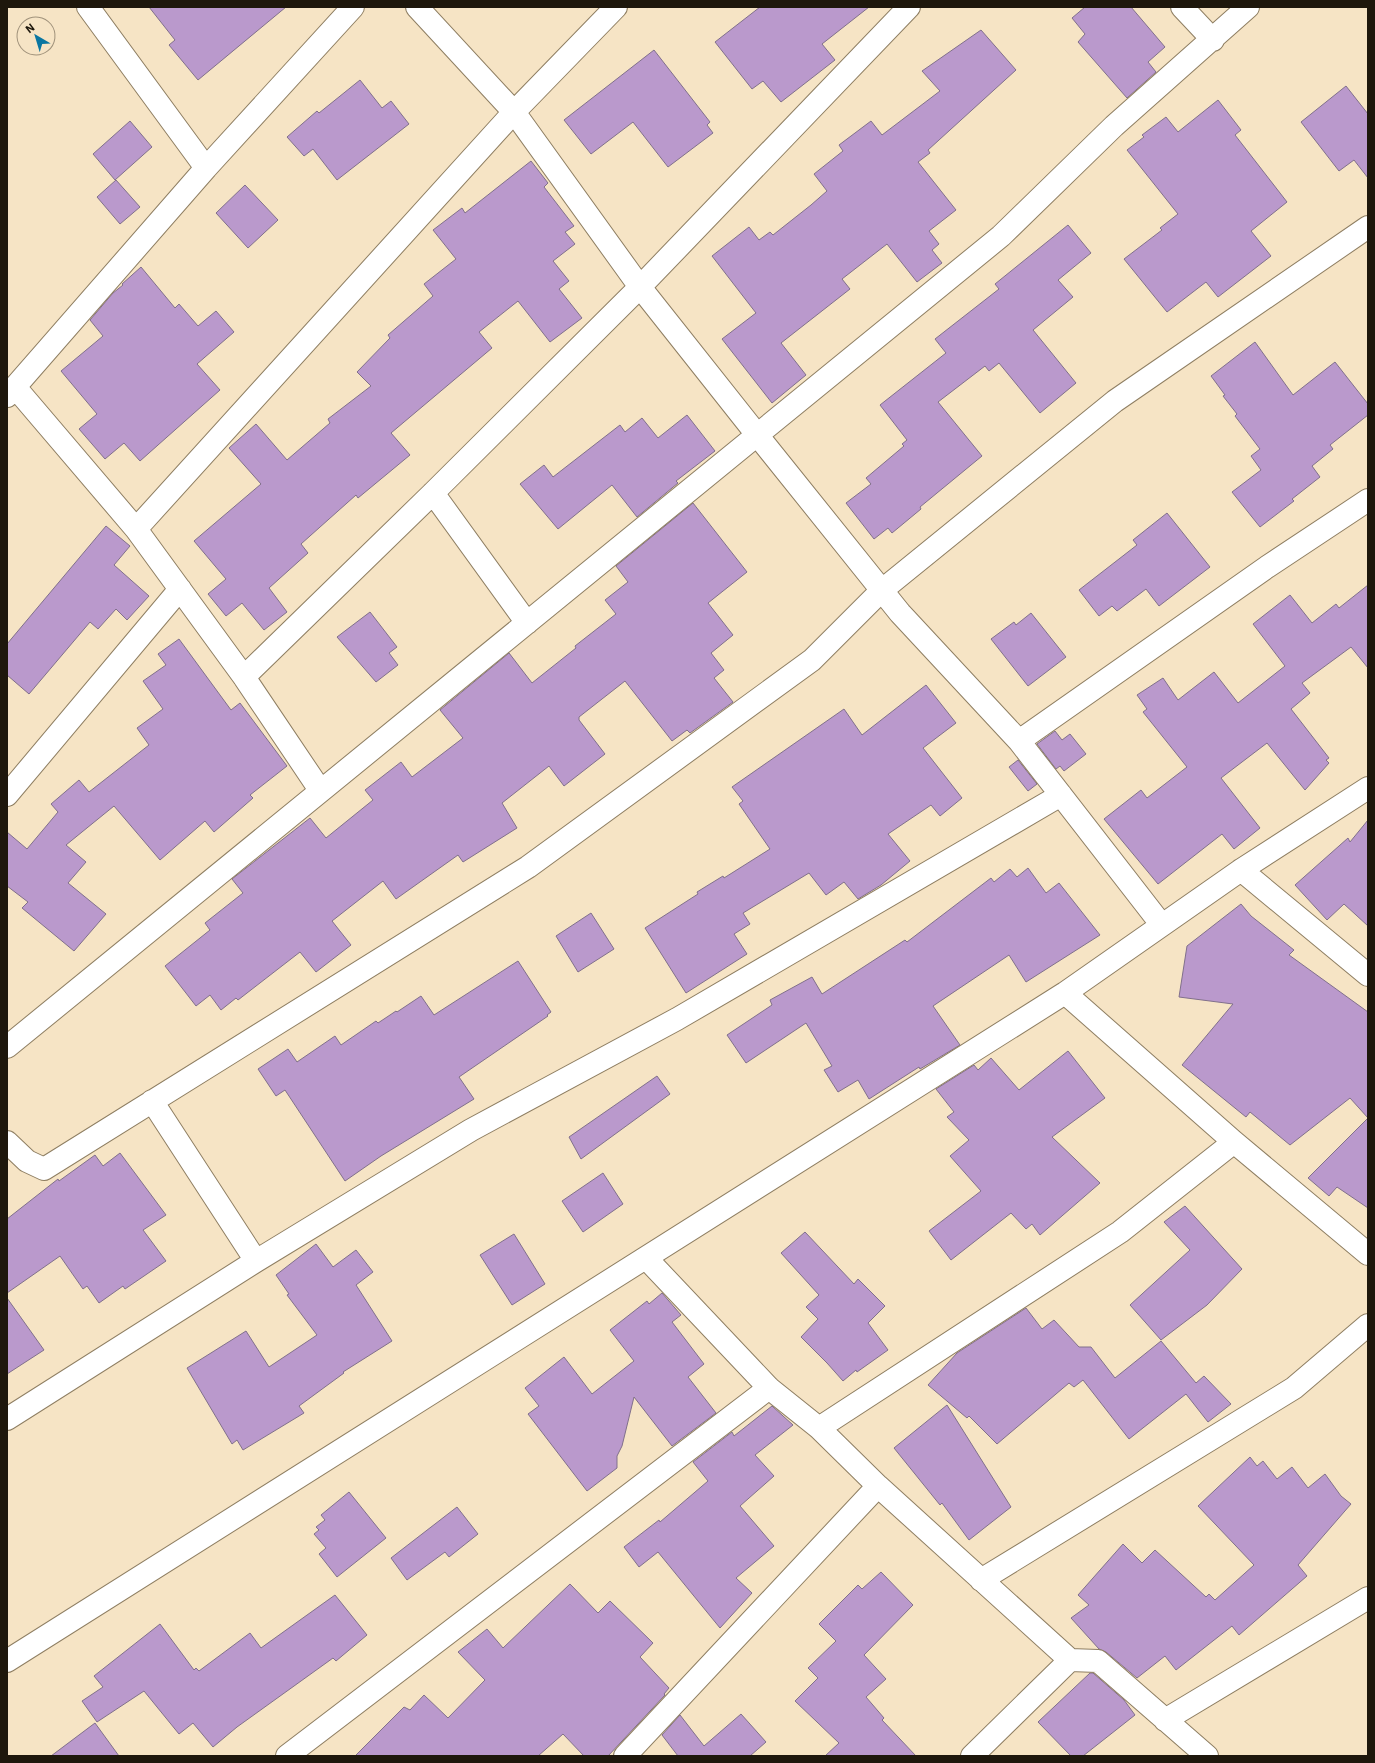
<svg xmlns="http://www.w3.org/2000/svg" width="1375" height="1763" font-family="'IBM Plex Sans',sans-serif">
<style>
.building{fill:#ba99cc;stroke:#81708b}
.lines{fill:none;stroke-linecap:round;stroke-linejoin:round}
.street-casing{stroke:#8e7e62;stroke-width:24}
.street{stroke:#fff;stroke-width:22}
</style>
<rect width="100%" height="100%" fill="#f6e4c5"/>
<path class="building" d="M 149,7 L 286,7 L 198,80 L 169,45 L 175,40 Z
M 760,7 L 869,7 L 822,44 L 835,60 L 781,102 L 763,81 L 752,89 L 715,42 Z
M 1085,7 L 1131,7 L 1165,47 L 1148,62 L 1156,72 L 1127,98 L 1078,42 L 1085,34 L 1072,18 Z
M 981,30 L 1016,70 L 928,150 L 930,153 L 918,162 L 956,210 L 929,231 L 939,244 L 932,250 L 942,263 L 917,282 L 887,244 L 842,279 L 850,289 L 781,343 L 806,375 L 772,403 L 722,339 L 756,313 L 712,256 L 749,227 L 759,240 L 770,232 L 773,235 L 811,205 L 827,191 L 814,174 L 843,151 L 839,145 L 871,121 L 882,135 L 940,91 L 922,71 Z
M 654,50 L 710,122 L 707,125 L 713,133 L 668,167 L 633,122 L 591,154 L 564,120 Z
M 360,80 L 382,108 L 391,101 L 409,124 L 337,180 L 313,149 L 304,156 L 287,137 L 317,111 L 319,113 Z
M 1346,86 L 1368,114 L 1368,178 L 1354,160 L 1339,171 L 1301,122 Z
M 1218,100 L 1241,130 L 1235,135 L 1287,202 L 1251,231 L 1271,256 L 1218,297 L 1206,282 L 1167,312 L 1124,259 L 1162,230 L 1160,228 L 1178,214 L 1127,150 L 1144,137 L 1142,135 L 1166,117 L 1178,132 Z
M 130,121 L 152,147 L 115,180 L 93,154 Z
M 531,161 L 548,183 L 544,187 L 574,226 L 565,232 L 575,244 L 553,261 L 569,281 L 559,289 L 582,318 L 550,342 L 518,301 L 479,332 L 492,348 L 391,433 L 410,455 L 358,498 L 356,495 L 301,544 L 308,553 L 269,588 L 287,612 L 264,630 L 242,603 L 226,616 L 208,594 L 226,579 L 194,541 L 261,484 L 229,448 L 256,424 L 287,460 L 330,423 L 328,419 L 371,386 L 357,372 L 390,338 L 388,335 L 433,296 L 424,284 L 456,259 L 433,230 L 462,208 L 465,213 Z
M 116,180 L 140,207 L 120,224 L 97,197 Z
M 245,185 L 278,220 L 248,248 L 216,213 Z
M 1068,225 L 1091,253 L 1058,280 L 1073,297 L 1033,330 L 1076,383 L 1040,413 L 999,363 L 989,371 L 985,366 L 938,402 L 982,456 L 920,507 L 921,509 L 892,533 L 888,528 L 874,539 L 846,503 L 871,484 L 866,478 L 904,446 L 902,444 L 907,440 L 880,405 L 946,353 L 935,339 L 999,289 L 995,284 Z
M 141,267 L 175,308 L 179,304 L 198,326 L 216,311 L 234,332 L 197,364 L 220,390 L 140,461 L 124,443 L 105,459 L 79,429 L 97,414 L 61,371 L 103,336 L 90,320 L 113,293 L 123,285 L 122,284 Z
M 1255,342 L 1293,395 L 1335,362 L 1368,404 L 1368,415 L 1330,445 L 1333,449 L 1312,466 L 1320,477 L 1292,499 L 1294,501 L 1260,527 L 1232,492 L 1261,470 L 1251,456 L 1260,449 L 1235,416 L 1237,414 L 1223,396 L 1225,395 L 1211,376 Z
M 687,415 L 715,451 L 676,481 L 678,483 L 637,517 L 612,485 L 558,529 L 520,484 L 544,465 L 553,477 L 620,425 L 625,432 L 642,418 L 658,438 Z
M 693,503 L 747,572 L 708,603 L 733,635 L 711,653 L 724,670 L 714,678 L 733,702 L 690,733 L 687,730 L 672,741 L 625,681 L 579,717 L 579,720 L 605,754 L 564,786 L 549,766 L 502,803 L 517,828 L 463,862 L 458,855 L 396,899 L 383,881 L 332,921 L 351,945 L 316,972 L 300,952 L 238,1000 L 236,998 L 221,1010 L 210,995 L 196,1006 L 165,966 L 210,930 L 205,923 L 243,893 L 232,879 L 310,818 L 326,838 L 373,800 L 365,790 L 401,762 L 412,777 L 463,738 L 440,710 L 509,653 L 532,683 L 576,648 L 575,646 L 616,614 L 605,600 L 628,582 L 616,566 Z
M 1167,513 L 1210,567 L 1159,606 L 1146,589 L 1117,611 L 1112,606 L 1099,616 L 1079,590 L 1137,545 L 1133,540 Z
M 106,526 L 130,546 L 114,565 L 149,596 L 127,620 L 116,609 L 98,629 L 90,622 L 29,694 L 7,675 L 7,644 Z
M 1368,585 L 1368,668 L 1351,647 L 1302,683 L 1310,693 L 1291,709 L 1329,758 L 1326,760 L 1329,763 L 1305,790 L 1267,743 L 1221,778 L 1260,828 L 1234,849 L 1222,834 L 1158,884 L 1104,819 L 1141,790 L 1147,798 L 1187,767 L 1143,712 L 1147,709 L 1137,695 L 1163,678 L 1178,700 L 1214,672 L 1238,703 L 1285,666 L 1253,624 L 1290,595 L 1312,623 L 1336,604 L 1339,608 Z
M 370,612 L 397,647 L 389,653 L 398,665 L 376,682 L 337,637 Z
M 1031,613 L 1066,657 L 1028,686 L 991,639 L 1014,622 L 1016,625 Z
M 179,639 L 231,710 L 240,703 L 287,766 L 250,795 L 253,798 L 214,832 L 205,821 L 160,860 L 114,806 L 66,845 L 86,862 L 68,883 L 106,914 L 74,951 L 22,908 L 28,902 L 7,886 L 7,832 L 27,849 L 58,812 L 51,804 L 79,780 L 89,792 L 149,745 L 137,728 L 163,709 L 143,681 L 166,665 L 158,654 Z
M 926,685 L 956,723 L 923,748 L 962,798 L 940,816 L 931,805 L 888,834 L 910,861 L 881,885 L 858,899 L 844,882 L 826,895 L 809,873 L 743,913 L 750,924 L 734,934 L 747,954 L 686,993 L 645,928 L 698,894 L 697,892 L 723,876 L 724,878 L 770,849 L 739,804 L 743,801 L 732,787 L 844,709 L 862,735 Z
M 1055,731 L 1062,740 L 1070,734 L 1086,754 L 1064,771 L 1060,766 L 1056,769 L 1037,744 Z
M 1018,760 L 1037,784 L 1028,791 L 1009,767 Z
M 1368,820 L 1368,926 L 1344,904 L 1327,920 L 1295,885 L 1348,838 L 1350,842 Z
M 1028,868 L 1046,893 L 1059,883 L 1100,935 L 1026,982 L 1009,955 L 933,1006 L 960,1045 L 920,1069 L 919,1067 L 869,1099 L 858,1080 L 838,1092 L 824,1070 L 832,1066 L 806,1023 L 746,1063 L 727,1035 L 772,1005 L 770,1000 L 812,977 L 822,994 L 905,940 L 907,942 L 991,878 L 994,882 L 1010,869 L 1017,877 Z
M 1241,904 L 1251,916 L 1294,950 L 1289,955 L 1368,1012 L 1368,1208 L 1337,1187 L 1329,1196 L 1308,1178 L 1368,1118 L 1350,1098 L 1290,1145 L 1250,1112 L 1246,1117 L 1182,1065 L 1233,1004 L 1179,997 L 1187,946 Z
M 591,913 L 614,949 L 578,972 L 556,936 Z
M 518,961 L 551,1012 L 547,1015 L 548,1016 L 459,1077 L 474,1099 L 381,1156 L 345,1181 L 285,1090 L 276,1096 L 258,1069 L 288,1049 L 297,1062 L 335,1036 L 341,1045 L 376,1021 L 378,1023 L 396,1011 L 397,1012 L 421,996 L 434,1015 Z
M 1068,1051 L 1105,1098 L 1052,1137 L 1100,1183 L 1040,1235 L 1032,1224 L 1026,1229 L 1011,1213 L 951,1260 L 929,1231 L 981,1191 L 950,1156 L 969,1140 L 947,1117 L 954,1112 L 936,1089 L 974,1065 L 978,1070 L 991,1058 L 1019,1090 Z
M 657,1076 L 670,1094 L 581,1159 L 569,1137 Z
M 120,1153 L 166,1215 L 143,1230 L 166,1261 L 125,1289 L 123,1286 L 99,1303 L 87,1286 L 83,1289 L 60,1256 L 7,1293 L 7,1219 L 58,1179 L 59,1181 L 95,1155 L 103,1166 Z
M 603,1173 L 623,1204 L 583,1232 L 562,1201 Z
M 1185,1206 L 1242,1269 L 1207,1305 L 1161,1340 L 1130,1305 L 1190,1250 L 1164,1222 Z
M 805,1232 L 854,1284 L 858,1279 L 885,1306 L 868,1323 L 888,1350 L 857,1372 L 856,1370 L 843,1381 L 827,1363 L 801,1337 L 818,1319 L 806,1307 L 819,1295 L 781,1253 Z
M 514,1234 L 545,1284 L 512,1305 L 480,1255 Z
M 316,1244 L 333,1267 L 356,1250 L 373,1272 L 356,1285 L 392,1341 L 343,1372 L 344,1373 L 299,1406 L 304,1413 L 243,1450 L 237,1440 L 232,1444 L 187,1368 L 246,1331 L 269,1367 L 317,1335 L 287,1295 L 289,1294 L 276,1275 Z
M 662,1293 L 681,1315 L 672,1322 L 704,1364 L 688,1377 L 716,1413 L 672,1446 L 634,1397 L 622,1446 L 617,1456 L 617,1468 L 587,1491 L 528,1414 L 539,1406 L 525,1388 L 564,1357 L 592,1394 L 634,1361 L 610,1330 L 647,1301 L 649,1304 Z
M 7,1298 L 44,1350 L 7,1374 Z
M 1026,1308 L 1042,1329 L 1054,1320 L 1079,1347 L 1091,1347 L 1115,1378 L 1161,1341 L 1196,1383 L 1204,1376 L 1231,1404 L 1208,1422 L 1186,1394 L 1129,1439 L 1083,1380 L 1074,1387 L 1069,1383 L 997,1444 L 969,1416 L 967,1418 L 928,1385 L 957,1353 Z
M 947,1405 L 1011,1507 L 969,1540 L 942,1503 L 940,1505 L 894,1448 Z
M 772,1406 L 793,1425 L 755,1455 L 774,1476 L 740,1506 L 774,1546 L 736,1578 L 752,1593 L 720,1628 L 658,1552 L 639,1567 L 624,1547 L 659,1520 L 660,1522 L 708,1481 L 693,1462 L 732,1432 L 734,1436 Z
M 1250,1457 L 1257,1466 L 1263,1461 L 1277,1479 L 1292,1467 L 1308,1488 L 1325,1474 L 1341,1496 L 1351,1504 L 1298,1565 L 1307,1576 L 1239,1635 L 1232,1626 L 1176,1670 L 1165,1656 L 1137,1678 L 1106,1652 L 1099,1649 L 1071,1618 L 1089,1605 L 1078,1595 L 1123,1544 L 1142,1563 L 1155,1550 L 1206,1597 L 1209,1594 L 1215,1600 L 1254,1565 L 1198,1506 Z
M 349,1492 L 386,1538 L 337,1577 L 319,1554 L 326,1548 L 314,1534 L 319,1530 L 316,1527 L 325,1520 L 321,1515 Z
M 457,1507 L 478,1534 L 449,1557 L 445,1552 L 407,1580 L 391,1558 Z
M 881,1572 L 913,1605 L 864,1655 L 886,1679 L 866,1697 L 884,1718 L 882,1720 L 916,1756 L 825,1756 L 839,1743 L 795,1701 L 818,1678 L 808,1668 L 836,1641 L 819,1624 L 858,1585 L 862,1589 Z
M 570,1584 L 598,1613 L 610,1601 L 653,1643 L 640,1657 L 669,1688 L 664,1694 L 665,1695 L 608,1756 L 584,1756 L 563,1734 L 538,1756 L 355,1756 L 404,1707 L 410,1710 L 424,1695 L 448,1718 L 485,1680 L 458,1652 L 487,1629 L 503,1648 Z
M 335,1595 L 367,1635 L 336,1661 L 333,1658 L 237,1727 L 213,1747 L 193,1723 L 179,1734 L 144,1691 L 97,1722 L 82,1701 L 103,1687 L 94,1676 L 160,1624 L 194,1670 L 196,1668 L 199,1671 L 250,1633 L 261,1648 Z
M 1090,1673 L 1093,1673 L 1124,1700 L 1135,1715 L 1083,1756 L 1071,1756 L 1038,1722 Z
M 741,1714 L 766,1742 L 750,1756 L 678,1756 L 662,1735 L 680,1715 L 704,1746 Z
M 95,1723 L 119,1756 L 51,1756 Z"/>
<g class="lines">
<g class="street-casing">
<path id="street" d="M 88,7 L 206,168
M 417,7 L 514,112 L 640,287 L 758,436 L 900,613 L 1019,741 L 1161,924
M 1182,7 L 1213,40
M 15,387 L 136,529 L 244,677 L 320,790
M 7,396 L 206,168 L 353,7
M 433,493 L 527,623
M 136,529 L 514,112 L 616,7
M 244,677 L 433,493 L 640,287 L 909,7
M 1019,741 L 1267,567 L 1368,500
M 7,795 L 180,589
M 1241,870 L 1368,975
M 1065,993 L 1234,1142 L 1368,1254
M 7,1047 L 1001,236 L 1114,126 L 1248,7
M 152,1101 L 256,1261
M 7,1142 L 27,1161 L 44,1169 L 528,867 L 812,660 L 881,591 L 1115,401 L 1368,227
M 646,1258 L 769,1388 L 819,1428 L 878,1486 L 1070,1660 L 1098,1661 L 1207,1756
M 7,1419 L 256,1261 L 471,1130 L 677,1019 L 1061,795
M 819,1428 L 1120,1232 L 1234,1142
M 981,1580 L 1294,1388 L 1368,1325
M 7,1661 L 1065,993 L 1241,870 L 1368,788
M 1165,1720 L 1368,1598
M 287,1756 L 769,1388
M 625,1756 L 878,1486
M 972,1756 L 1070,1660"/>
</g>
<use href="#street" class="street"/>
</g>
<rect width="1375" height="1763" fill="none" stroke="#1e170c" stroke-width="16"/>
<g transform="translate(36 36) rotate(322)"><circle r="19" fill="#f6e4c5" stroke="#a0927b"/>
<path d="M0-3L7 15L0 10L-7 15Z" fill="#0a76a1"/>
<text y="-6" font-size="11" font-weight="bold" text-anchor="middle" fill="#1e170c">N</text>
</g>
</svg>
